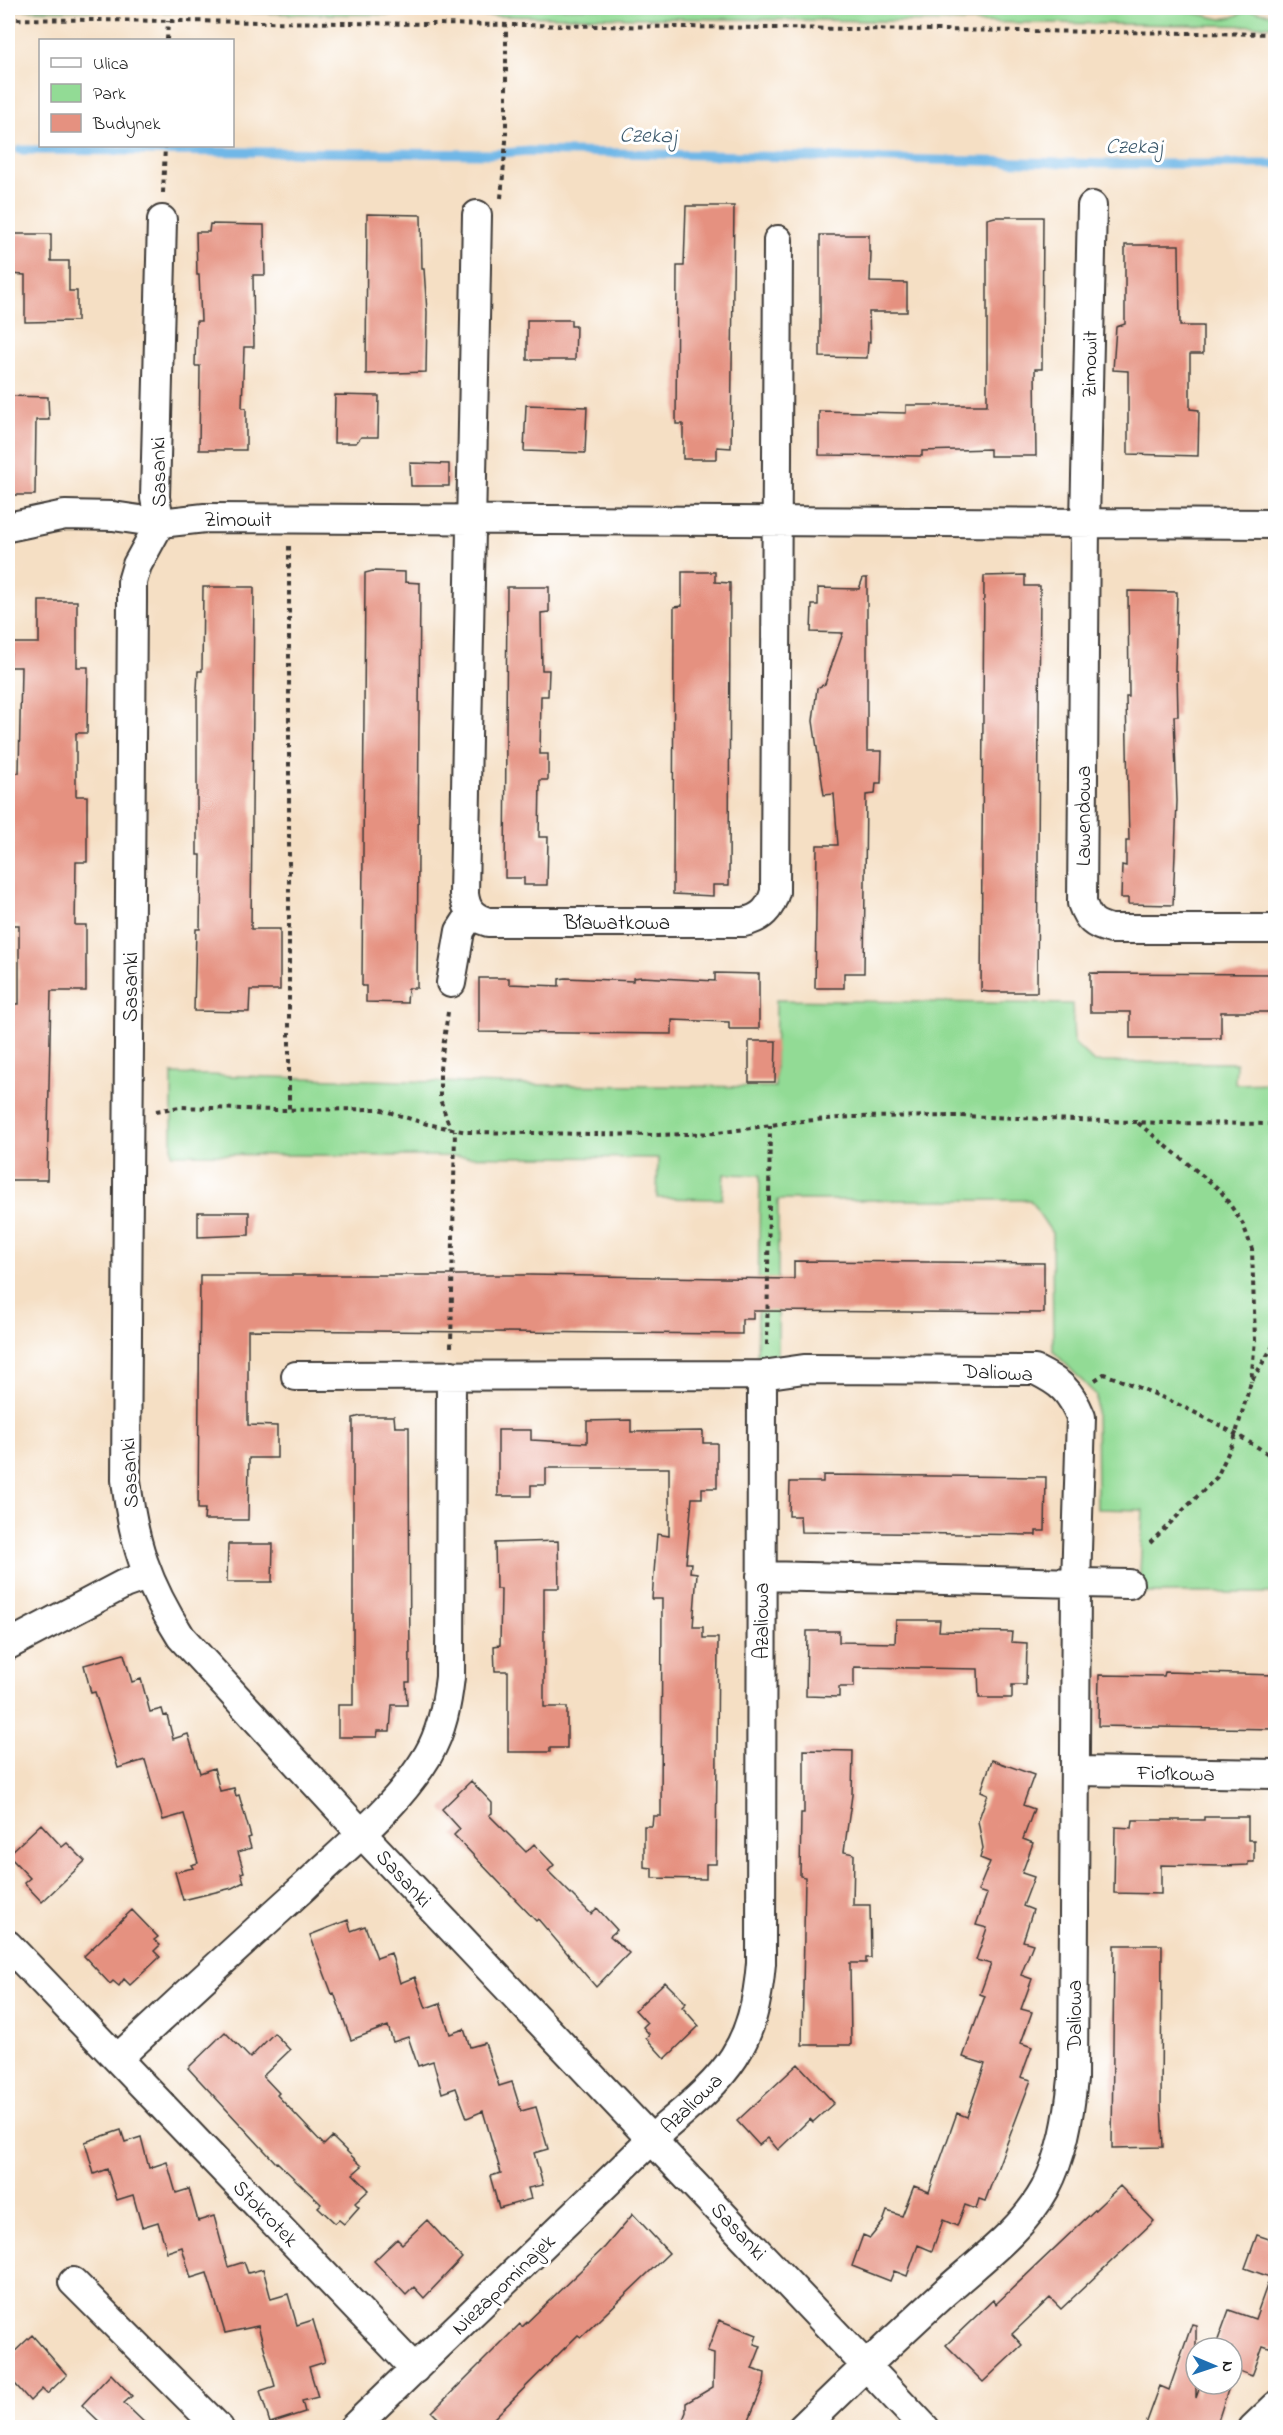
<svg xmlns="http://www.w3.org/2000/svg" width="1283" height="2435" font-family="'Indie Flower',sans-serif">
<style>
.green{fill:#92db95;stroke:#577c58;stroke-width:1.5}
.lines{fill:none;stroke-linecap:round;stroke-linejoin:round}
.stream{stroke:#6fb7e7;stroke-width:9}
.building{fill:#e59180}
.minor-casing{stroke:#3d3935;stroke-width:32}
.path{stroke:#3d3935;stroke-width:4;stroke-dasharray:4.5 4.5;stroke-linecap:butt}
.minor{stroke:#fff;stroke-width:28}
.labels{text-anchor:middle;stroke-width:6;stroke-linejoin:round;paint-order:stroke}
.street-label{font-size:21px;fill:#1c1c1c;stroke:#fff}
.water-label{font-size:22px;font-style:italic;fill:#3d5a6d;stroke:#fff}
</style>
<rect width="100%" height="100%" fill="#fff"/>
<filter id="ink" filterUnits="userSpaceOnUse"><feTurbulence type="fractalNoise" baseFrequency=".0167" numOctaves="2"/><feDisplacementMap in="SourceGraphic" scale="12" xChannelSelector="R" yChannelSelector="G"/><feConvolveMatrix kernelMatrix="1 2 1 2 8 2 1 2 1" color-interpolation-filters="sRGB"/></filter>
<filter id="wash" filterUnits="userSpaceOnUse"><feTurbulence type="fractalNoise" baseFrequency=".008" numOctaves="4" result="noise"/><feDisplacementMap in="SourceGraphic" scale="24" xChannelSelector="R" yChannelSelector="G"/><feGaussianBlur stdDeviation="1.35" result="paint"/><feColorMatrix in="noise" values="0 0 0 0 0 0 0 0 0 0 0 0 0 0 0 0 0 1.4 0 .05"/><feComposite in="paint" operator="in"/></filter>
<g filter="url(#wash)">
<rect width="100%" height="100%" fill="#f5dfc4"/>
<path class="green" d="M 8,8 L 1172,8 L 1221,19 L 1233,17 L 1249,10 L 1275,15 L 1276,26 L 8,10 Z
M 776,1000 L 1072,1004 L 1074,1043 L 1094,1062 L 1236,1063 L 1235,1084 L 1275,1083 L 1275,1593 L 1139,1593 L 1143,1510 L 1097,1509 L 1096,1395 L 1053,1351 L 1052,1233 L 1030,1200 L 778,1200 L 778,1361 L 757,1361 L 760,1175 L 724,1174 L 722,1199 L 657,1198 L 658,1158 L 172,1154 L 172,1074 L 535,1085 L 775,1087 Z"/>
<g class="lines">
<path class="stream" d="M 20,150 L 490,154 L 529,151 L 1111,164 L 1276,164"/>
</g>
<g id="blocks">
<path class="building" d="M 686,206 L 734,206 L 731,448 L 717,447 L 717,459 L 683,459 L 683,424 L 676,424 L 677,266 L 684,266 Z
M 367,214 L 421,215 L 422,269 L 424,269 L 427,312 L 426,372 L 366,374 Z
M 995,217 L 1043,217 L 1042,369 L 1035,369 L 1036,456 L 990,456 L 990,449 L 922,451 L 922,456 L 819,455 L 819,411 L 906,413 L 906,405 L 987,405 L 987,219 Z
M 210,224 L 264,225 L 265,275 L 253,275 L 254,347 L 244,347 L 242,408 L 246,408 L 246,450 L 199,450 L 200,366 L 195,366 L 196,321 L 201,321 L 199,275 L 197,275 L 196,232 L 209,232 Z
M 8,234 L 51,234 L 51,261 L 69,261 L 69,291 L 77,291 L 77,321 L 25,322 L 25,275 L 8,274 Z
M 820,235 L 869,235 L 869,252 L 871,252 L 870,282 L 907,283 L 907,312 L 869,312 L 870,342 L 868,342 L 867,358 L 820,357 Z
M 1125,245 L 1179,245 L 1180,326 L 1203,326 L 1203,354 L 1190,354 L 1190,409 L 1199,410 L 1198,456 L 1128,454 L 1128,371 L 1113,370 L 1116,327 L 1125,324 Z
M 527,320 L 571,320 L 571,326 L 576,326 L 575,360 L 527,360 Z
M 335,395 L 379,396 L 378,437 L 361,437 L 356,443 L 334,443 Z
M 8,396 L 48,397 L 49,420 L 36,420 L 35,495 L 8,495 Z
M 526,405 L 587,407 L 585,453 L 524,451 Z
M 410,463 L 449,464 L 449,486 L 411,486 Z
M 373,571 L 405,572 L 405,582 L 420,583 L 417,988 L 408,988 L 407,1003 L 366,1002 L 366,986 L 362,986 L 365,573 Z
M 682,572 L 715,572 L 715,582 L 730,583 L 729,885 L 713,885 L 713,896 L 673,894 L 674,607 L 682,606 Z
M 1025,575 L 1025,586 L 1040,586 L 1037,992 L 989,992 L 981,991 L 984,576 Z
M 863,578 L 867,578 L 867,751 L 882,751 L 881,783 L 876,783 L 875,794 L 866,795 L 864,973 L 844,973 L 844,988 L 815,988 L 817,845 L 838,845 L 834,794 L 824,795 L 813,721 L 817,688 L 825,684 L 843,633 L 811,632 L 812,605 L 818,605 L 818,588 L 859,589 Z
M 203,587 L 254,587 L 251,929 L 280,929 L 280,990 L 250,990 L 249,1012 L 194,1011 L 196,929 L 200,929 L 201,855 L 197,855 L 197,689 L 198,671 L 202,671 Z
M 507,587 L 549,587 L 549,612 L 541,613 L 542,670 L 549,670 L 548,696 L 541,696 L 540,754 L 548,754 L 548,780 L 540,780 L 539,837 L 548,837 L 547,885 L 524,885 L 524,878 L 505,878 Z
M 1128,591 L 1177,592 L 1175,671 L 1177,671 L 1178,716 L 1174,716 L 1177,801 L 1173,905 L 1128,904 L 1128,898 L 1121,898 L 1122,865 L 1126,866 L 1126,841 L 1129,841 L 1126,697 L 1129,697 Z
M 39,601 L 77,601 L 77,667 L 88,667 L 87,733 L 76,733 L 76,796 L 87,796 L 87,862 L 76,862 L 75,925 L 86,925 L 86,991 L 51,991 L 47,1180 L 8,1180 L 8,1004 L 19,1004 L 19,925 L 8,925 L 9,773 L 19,773 L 21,667 L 10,667 L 11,643 L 39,643 Z
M 715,973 L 759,974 L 759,1029 L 729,1029 L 729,1022 L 672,1020 L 672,1034 L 479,1032 L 479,978 L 509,978 L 509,984 L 559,986 L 559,979 L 566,978 L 633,981 L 633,978 L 642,977 L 715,981 Z
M 1090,973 L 1275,974 L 1275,1012 L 1221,1012 L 1221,1038 L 1130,1038 L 1130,1012 L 1090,1012 Z
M 749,1041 L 776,1041 L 775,1082 L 749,1082 Z
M 198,1212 L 249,1212 L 249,1235 L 198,1237 Z
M 794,1261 L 1044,1263 L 1044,1313 L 753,1311 L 753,1319 L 742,1319 L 742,1334 L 248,1330 L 248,1425 L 277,1426 L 277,1458 L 249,1458 L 248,1520 L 204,1520 L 205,1509 L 198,1509 L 200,1275 L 529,1275 L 794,1279 Z
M 361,1416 L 394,1416 L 395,1427 L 409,1427 L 410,1682 L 406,1682 L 407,1705 L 392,1705 L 390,1731 L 378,1731 L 377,1737 L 338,1737 L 338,1705 L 353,1705 L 353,1418 Z
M 631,1420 L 631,1432 L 703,1431 L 703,1443 L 717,1443 L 717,1488 L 702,1488 L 702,1498 L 692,1498 L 686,1563 L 691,1563 L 690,1572 L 697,1573 L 693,1627 L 703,1627 L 703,1638 L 718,1638 L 716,1864 L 706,1864 L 706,1879 L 652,1878 L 652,1868 L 644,1867 L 644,1826 L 652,1826 L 653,1816 L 661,1816 L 662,1599 L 652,1599 L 657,1534 L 669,1536 L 669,1468 L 546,1468 L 546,1485 L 531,1485 L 531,1496 L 498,1496 L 498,1430 L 531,1430 L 531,1440 L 587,1443 L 587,1421 Z
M 823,1475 L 1046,1477 L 1045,1531 L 1036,1531 L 1036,1535 L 801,1532 L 800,1516 L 789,1516 L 790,1482 L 823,1482 Z
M 558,1541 L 559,1588 L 544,1588 L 544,1707 L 567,1707 L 567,1748 L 550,1748 L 550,1752 L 508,1752 L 508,1671 L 495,1671 L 494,1646 L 500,1645 L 501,1589 L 496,1589 L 495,1543 Z
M 228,1544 L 273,1544 L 272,1582 L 227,1582 Z
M 896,1620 L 940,1620 L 939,1631 L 1012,1632 L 1011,1642 L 1027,1643 L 1026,1685 L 1012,1685 L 1012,1698 L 979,1698 L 978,1669 L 854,1667 L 854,1687 L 839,1687 L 839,1697 L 806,1696 L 807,1631 L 839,1631 L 839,1642 L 895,1643 Z
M 124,1654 L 132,1682 L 141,1679 L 150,1712 L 162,1709 L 164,1716 L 167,1715 L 173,1739 L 188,1734 L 200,1773 L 214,1768 L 220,1791 L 234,1788 L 236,1796 L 239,1795 L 251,1837 L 248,1838 L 251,1848 L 238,1852 L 244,1872 L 241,1873 L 244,1882 L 232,1888 L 183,1900 L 175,1872 L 193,1868 L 191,1865 L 198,1863 L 184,1814 L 163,1820 L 145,1760 L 118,1768 L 95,1692 L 91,1693 L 84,1665 Z
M 1165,1672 L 1275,1675 L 1275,1729 L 1098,1726 L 1099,1675 L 1164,1676 Z
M 804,1750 L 853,1751 L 852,1795 L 844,1852 L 854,1854 L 853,1905 L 870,1905 L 871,1958 L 866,1958 L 866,1963 L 850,1963 L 851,2045 L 802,2045 L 805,1877 L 800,1876 L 801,1813 L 804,1813 Z
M 992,1760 L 1034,1775 L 1023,1805 L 1034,1809 L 1023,1839 L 1033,1843 L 1022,1873 L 1034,1877 L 1023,1906 L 1033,1910 L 1023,1941 L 1033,1944 L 1021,1975 L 1032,1979 L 1021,2009 L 1032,2012 L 1021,2043 L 1032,2047 L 1021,2077 L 1031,2080 L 985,2201 L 979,2199 L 976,2209 L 965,2205 L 957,2226 L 943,2220 L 932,2251 L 918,2245 L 907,2276 L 894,2271 L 890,2281 L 852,2266 L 863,2235 L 870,2238 L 883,2222 L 887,2211 L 902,2216 L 914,2186 L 929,2192 L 957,2113 L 967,2117 L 985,2064 L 963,2057 L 985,1996 L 980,1994 L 991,1964 L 976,1960 L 987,1928 L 976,1925 L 987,1894 L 978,1891 L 990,1862 L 980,1858 L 983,1848 L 978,1821 L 988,1794 L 981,1791 Z
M 471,1781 L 492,1803 L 492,1813 L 489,1815 L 526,1852 L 534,1844 L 554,1865 L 548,1871 L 591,1914 L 597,1908 L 617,1930 L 610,1936 L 629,1953 L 596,1987 L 538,1919 L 536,1921 L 454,1835 L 460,1829 L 442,1809 Z
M 1204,1817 L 1248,1817 L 1248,1840 L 1254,1840 L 1254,1862 L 1248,1862 L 1248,1865 L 1223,1866 L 1161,1865 L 1161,1894 L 1114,1893 L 1115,1827 L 1132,1828 L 1133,1820 L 1204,1820 Z
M 41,1824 L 62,1847 L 67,1843 L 85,1861 L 42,1902 L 24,1883 L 30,1878 L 8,1855 Z
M 132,1910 L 158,1937 L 154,1940 L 160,1945 L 154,1951 L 160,1957 L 130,1985 L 124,1979 L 119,1986 L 113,1981 L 110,1984 L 84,1956 Z
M 348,1920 L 351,1931 L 365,1926 L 377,1958 L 391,1953 L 400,1983 L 415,1977 L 426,2008 L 440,2003 L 450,2034 L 464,2029 L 470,2047 L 485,2043 L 499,2086 L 512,2082 L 521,2111 L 536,2107 L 548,2149 L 534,2153 L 543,2185 L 528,2188 L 531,2199 L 499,2208 L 490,2176 L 501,2173 L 483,2111 L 467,2118 L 456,2088 L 442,2093 L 433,2061 L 418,2066 L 408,2037 L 393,2042 L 388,2026 L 351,2040 L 334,1993 L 332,1994 L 310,1935 Z
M 1114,1945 L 1162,1945 L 1161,2104 L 1163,2147 L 1112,2148 Z
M 665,1982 L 686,2003 L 682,2007 L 699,2026 L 665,2059 L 646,2038 L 649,2034 L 643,2027 L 647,2023 L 635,2010 Z
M 225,2032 L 250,2058 L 274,2033 L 290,2050 L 263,2076 L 279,2093 L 277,2095 L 324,2145 L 332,2137 L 362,2166 L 353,2174 L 369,2190 L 355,2203 L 359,2207 L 344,2224 L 339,2220 L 335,2223 L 318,2207 L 321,2204 L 277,2162 L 276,2163 L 188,2068 Z
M 798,2064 L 834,2103 L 813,2122 L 810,2119 L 778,2150 L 768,2138 L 759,2145 L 737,2121 Z
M 121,2130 L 125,2142 L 141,2137 L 149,2168 L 167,2162 L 176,2193 L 189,2189 L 198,2221 L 214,2216 L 228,2267 L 244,2262 L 248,2273 L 263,2269 L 271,2299 L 288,2294 L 297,2325 L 313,2320 L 325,2362 L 309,2367 L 318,2397 L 302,2401 L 305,2412 L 270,2423 L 260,2391 L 275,2386 L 258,2326 L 225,2333 L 207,2273 L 191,2278 L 182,2247 L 167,2252 L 158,2222 L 142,2227 L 133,2195 L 117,2200 L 107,2169 L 94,2174 L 85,2142 Z
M 1120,2186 L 1154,2221 L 1061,2309 L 1050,2298 L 1012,2334 L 1022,2345 L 983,2382 L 946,2345 L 993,2300 L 996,2304 Z
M 633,2214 L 669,2253 L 581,2337 L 578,2335 L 485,2427 L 447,2427 L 432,2412 L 520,2324 L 522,2327 L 605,2247 Z
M 427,2220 L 462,2258 L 424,2298 L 414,2287 L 406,2295 L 374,2261 L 397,2239 L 402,2244 Z
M 1257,2235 L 1275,2241 L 1275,2350 L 1263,2346 L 1252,2376 L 1234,2369 L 1232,2377 L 1232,2348 L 1215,2348 L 1229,2310 L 1255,2319 L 1270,2277 L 1245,2268 Z
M 719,2320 L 757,2335 L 754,2344 L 761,2346 L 752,2369 L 765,2373 L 764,2383 L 746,2427 L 680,2427 L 686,2412 L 686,2403 L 713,2387 L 714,2354 L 707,2352 Z
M 1192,2324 L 1196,2325 L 1196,2398 L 1201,2384 L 1230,2384 L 1216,2427 L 1145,2427 L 1160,2386 L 1169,2390 Z
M 32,2335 L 67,2375 L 47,2394 L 42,2389 L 30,2401 L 8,2376 L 8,2358 Z
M 111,2374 L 132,2396 L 124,2403 L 149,2427 L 105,2427 L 82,2405 Z"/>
</g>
</g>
<g filter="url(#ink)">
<use href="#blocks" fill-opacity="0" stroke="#3d3935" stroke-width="1.5"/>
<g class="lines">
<g class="minor-casing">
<path id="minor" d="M 1092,206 L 1085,522 L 1082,903 C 1088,920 1094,925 1111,929 L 1276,929
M 477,215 L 464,894 C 466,910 472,917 488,922 L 744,922 C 762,918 770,909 775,892 L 778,240
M 162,220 L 155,498 L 160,523 L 137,565 L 132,582 L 132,599 L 126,1480 C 133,1542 147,1584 181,1637 L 362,1834 L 925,2428
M 8,527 L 65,515 L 113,516 L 160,523 L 205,518 L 1276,524
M 451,983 L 460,931 L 471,914
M 762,1375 L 804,1369 L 1035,1370 C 1061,1383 1070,1390 1081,1417 L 1076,1584 L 1073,2079 C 1069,2117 1063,2155 1045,2189 C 1022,2231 979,2261 944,2293 C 896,2337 849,2382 802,2428
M 296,1376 L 762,1375 L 761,1963 C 754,2048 728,2074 665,2127 L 353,2428
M 761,1576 L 1129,1584
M 8,1645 L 124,1584 L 147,1576
M 1076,1771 L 1276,1774
M 8,1945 L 415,2369
M 118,2058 C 179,2001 241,1944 303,1888 C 346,1847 397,1807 428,1755 C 442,1731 447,1704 450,1677 L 451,1375
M 73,2282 L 219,2428
M 1253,2428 L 1276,2406"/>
</g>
<path class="path" d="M 8,19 L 1276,34
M 167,40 L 168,21
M 163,193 L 165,146
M 501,198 L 506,141 L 506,25
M 289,546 L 289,1110
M 448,1012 L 440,1069 L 440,1099 L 450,1128
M 156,1111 L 180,1107 L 273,1110 L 379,1109 L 427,1124 L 467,1132 L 656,1135 L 718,1133 L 791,1122 L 852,1117 L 960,1116 L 1163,1123 L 1276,1124
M 1138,1123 L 1220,1190 L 1243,1224 L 1252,1249 L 1255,1340 L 1251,1382
M 767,1345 L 770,1125
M 451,1347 L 455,1130
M 1095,1380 L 1104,1374 C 1166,1397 1220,1422 1276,1459
M 1150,1543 L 1217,1477 L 1234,1440 L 1251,1382 L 1276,1341"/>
<use href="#minor" class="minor"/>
</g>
</g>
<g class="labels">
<g class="street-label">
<text transform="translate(1089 364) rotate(-89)" y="7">Zimowit</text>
<text transform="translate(158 472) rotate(-91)" y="7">Sasanki</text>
<text x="238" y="526">Zimowit</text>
<text transform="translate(1083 816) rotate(-90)" y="7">Lawendowa</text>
<text x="617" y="929">Bławatkowa</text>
<text transform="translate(130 987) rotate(-90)" y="7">Sasanki</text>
<text transform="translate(998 1372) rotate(3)" y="7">Daliowa</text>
<text transform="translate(129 1473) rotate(-93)" y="7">Sasanki</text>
<text transform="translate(761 1621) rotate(-90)" y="7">Azaliowa</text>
<text transform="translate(1176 1773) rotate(1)" y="7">Fiołkowa</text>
<text transform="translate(404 1878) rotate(47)" y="7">Sasanki</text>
<text transform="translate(1074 2015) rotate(-90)" y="7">Daliowa</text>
<text transform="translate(691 2103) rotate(-44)" y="7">Azaliowa</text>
<text transform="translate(266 2213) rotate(46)" y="7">Stokrotek</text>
<text transform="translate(739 2231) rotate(47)" y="7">Sasanki</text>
<text transform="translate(503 2284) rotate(-44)" y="7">Niezapominajek</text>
</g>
<g class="water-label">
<text transform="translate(648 134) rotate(1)" y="8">Czekaj</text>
<text x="1134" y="153">Czekaj</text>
</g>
</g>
<rect width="1283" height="2435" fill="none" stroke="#fff" stroke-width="30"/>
<rect x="39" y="39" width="195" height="108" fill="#ffffff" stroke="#a4a4a4" stroke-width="1.5"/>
<rect x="51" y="58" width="30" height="9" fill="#ffffff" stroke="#a4a4a4" stroke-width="1.5"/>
<text x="93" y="69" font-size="18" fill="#1c1c1c">Ulica</text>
<rect x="51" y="84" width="30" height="18" fill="#92db95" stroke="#a4a4a4" stroke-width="1.5"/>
<text x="93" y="99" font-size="18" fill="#1c1c1c">Park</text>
<rect x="51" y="114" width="30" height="18" fill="#e59180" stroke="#a4a4a4" stroke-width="1.5"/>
<text x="93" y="129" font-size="18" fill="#1c1c1c">Budynek</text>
<g transform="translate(1214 2366) rotate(92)"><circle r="28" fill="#ffffff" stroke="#a4a4a4" stroke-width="1.5"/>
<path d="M0-4.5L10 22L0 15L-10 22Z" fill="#1f6fb2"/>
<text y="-9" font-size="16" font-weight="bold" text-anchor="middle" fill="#1c1c1c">N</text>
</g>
</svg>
